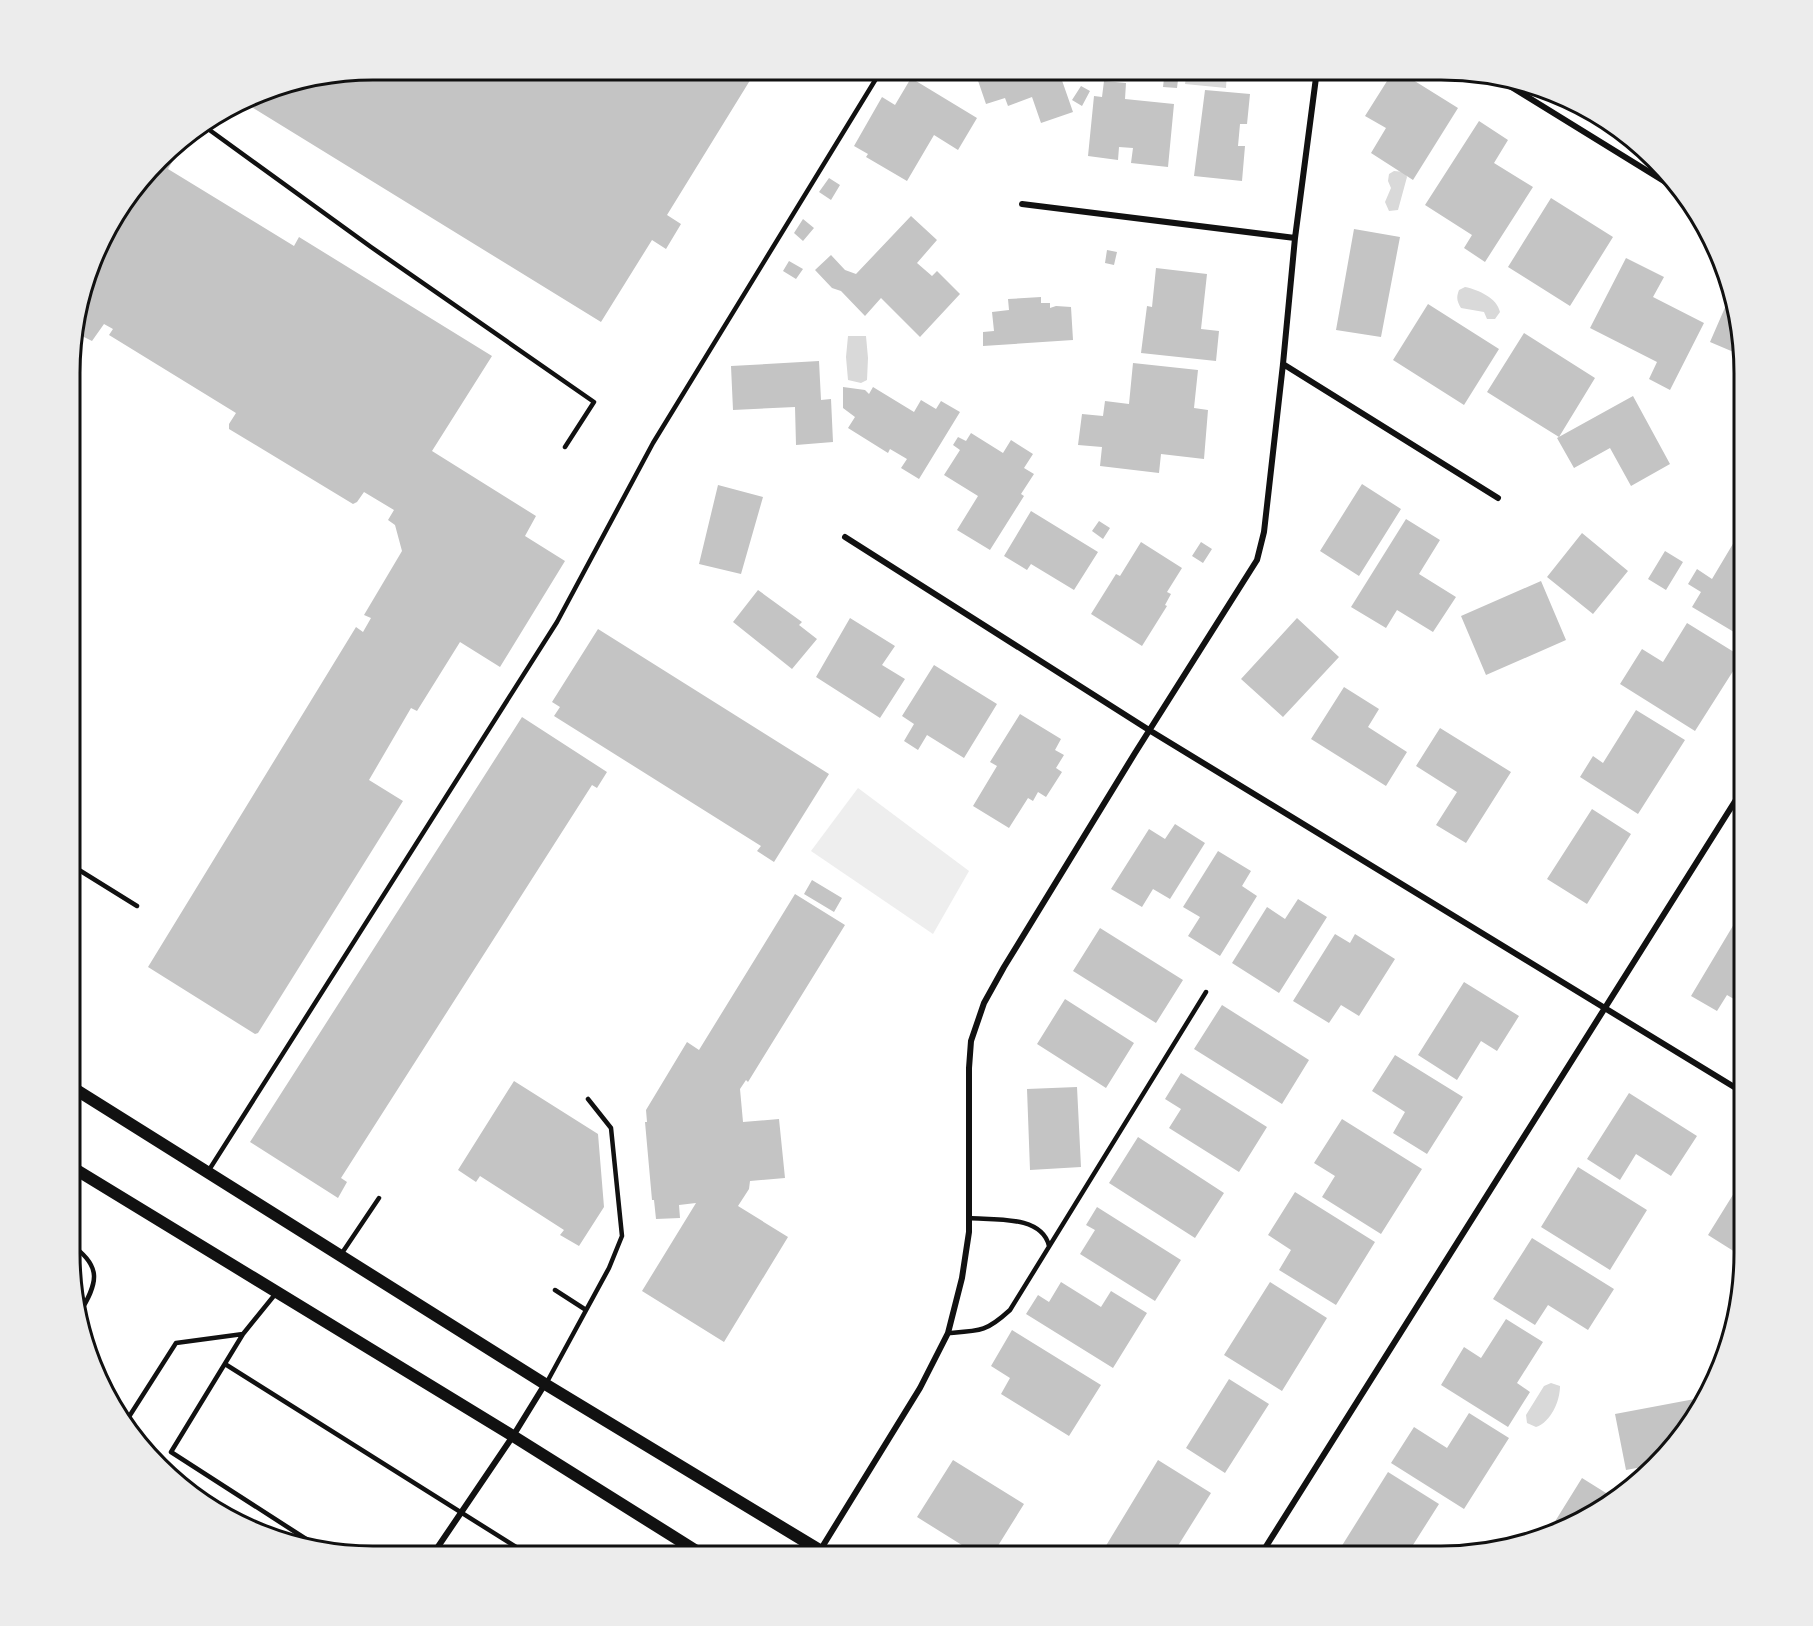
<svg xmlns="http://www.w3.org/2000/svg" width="1813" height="1626" font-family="'IBM Plex Sans',sans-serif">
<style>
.green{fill:#eee}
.water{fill:#d9d9d9}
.building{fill:#c4c4c4}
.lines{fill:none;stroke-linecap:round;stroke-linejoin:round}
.service{stroke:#111;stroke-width:4.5}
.minor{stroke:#111;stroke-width:6}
.secondary{stroke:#111;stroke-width:12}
.rim{fill:none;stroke:#111;stroke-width:3}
</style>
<rect width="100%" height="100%" fill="#fff"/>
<path class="green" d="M 858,788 L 969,871 L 933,934 L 811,851 Z"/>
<path class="water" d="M 1187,70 L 1227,71 L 1226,88 L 1185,84 Z
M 1394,171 L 1405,172 L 1407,177 L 1398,210 L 1389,211 L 1385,202 L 1391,188 L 1388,181 L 1389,174 Z
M 1465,287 C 1479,290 1497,298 1500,312 L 1495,319 L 1487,319 L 1484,312 L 1461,308 C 1457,301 1456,298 1459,290 Z
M 848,336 L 866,336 L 868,358 L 867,380 L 861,383 L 848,380 L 846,357 Z
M 1551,1383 L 1560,1386 C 1560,1401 1551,1422 1536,1427 L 1527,1423 L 1526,1415 L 1544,1386 Z"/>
<path class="building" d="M 373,69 L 757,69 L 667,215 L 681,224 L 666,249 L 652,240 L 601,322 L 245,103 L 275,85 Z
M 974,69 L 1058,69 L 1073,112 L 1041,123 L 1032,97 L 1008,106 L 1005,98 L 986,104 Z
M 1165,70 L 1179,72 L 1177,88 L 1163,87 Z
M 1394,70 L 1397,70 L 1458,108 L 1413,180 L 1371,153 L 1386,128 L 1365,116 Z
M 911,78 L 977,118 L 958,150 L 934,135 L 907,181 L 866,157 L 868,154 L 854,146 L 882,97 L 895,105 Z
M 1104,81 L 1126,83 L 1125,99 L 1174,104 L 1168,167 L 1131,163 L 1133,148 L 1119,147 L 1118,160 L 1088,156 L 1094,96 L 1102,97 Z
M 1081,86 L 1090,91 L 1082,106 L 1072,100 Z
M 1205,90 L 1250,94 L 1247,124 L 1240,124 L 1238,146 L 1245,146 L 1242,181 L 1194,176 Z
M 1479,121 L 1508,140 L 1494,163 L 1533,187 L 1485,262 L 1464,248 L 1472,235 L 1425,205 Z
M 167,152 L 175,157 L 168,169 L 294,246 L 299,237 L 492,356 L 432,451 L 536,516 L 525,536 L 565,561 L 500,667 L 460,642 L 417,711 L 411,708 L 369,780 L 403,801 L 258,1033 L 255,1034 L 148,967 L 356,627 L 363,632 L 371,618 L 364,615 L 402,551 L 395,525 L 388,520 L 394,510 L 364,492 L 357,502 L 353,504 L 229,429 L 229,424 L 236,413 L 109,335 L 113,329 L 104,324 L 92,341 L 72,331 L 110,221 Z
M 829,178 L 840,185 L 831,200 L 819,192 Z
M 1551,198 L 1613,237 L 1570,306 L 1508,267 Z
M 911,216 L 937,240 L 917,263 L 932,276 L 937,271 L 960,294 L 920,337 L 881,298 L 865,316 L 841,291 L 832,288 L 815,270 L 831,255 L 845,270 L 856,274 Z
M 803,219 L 814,228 L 803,241 L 794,233 Z
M 1354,229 L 1400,237 L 1381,337 L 1336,330 Z
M 1107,250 L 1117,252 L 1114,265 L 1105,263 Z
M 1626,258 L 1664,277 L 1653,297 L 1704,323 L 1670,390 L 1649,379 L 1657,362 L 1590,328 Z
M 789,261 L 803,269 L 796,279 L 783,271 Z
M 1156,268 L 1207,274 L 1201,329 L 1219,331 L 1216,361 L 1141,353 L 1147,306 L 1152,307 Z
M 1730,296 L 1743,353 L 1743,356 L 1710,342 Z
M 1041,297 L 1041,303 L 1050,303 L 1050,308 L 1056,306 L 1071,307 L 1073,340 L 983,346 L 983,332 L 994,331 L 992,312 L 1009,310 L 1008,299 Z
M 1428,304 L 1499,349 L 1464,405 L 1393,360 Z
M 1524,333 L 1595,378 L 1559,437 L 1487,392 Z
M 819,361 L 821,400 L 831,399 L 833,442 L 796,445 L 795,407 L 733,410 L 731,366 Z
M 1133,363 L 1198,370 L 1194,408 L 1208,410 L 1204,459 L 1161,454 L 1159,473 L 1100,466 L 1102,447 L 1078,445 L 1082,414 L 1103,416 L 1105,401 L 1129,404 Z
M 843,387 L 865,390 L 869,394 L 873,387 L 914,412 L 921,400 L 936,409 L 941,401 L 960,412 L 919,479 L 901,468 L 907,459 L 890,449 L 888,453 L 848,428 L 855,417 L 843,408 Z
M 1633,396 L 1670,464 L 1631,486 L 1610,448 L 1574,468 L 1557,438 Z
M 971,433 L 1003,453 L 1011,440 L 1033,454 L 1024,468 L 1034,474 L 1021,494 L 1024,496 L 990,550 L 957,530 L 978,496 L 944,475 L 960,450 L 953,445 L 958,437 L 966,441 Z
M 1362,484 L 1401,509 L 1359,576 L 1320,551 Z
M 718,485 L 763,497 L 741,574 L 699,564 Z
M 1031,511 L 1098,552 L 1074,590 L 1031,564 L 1027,570 L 1004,556 Z
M 1406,519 L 1440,540 L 1419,574 L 1456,597 L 1433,632 L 1397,610 L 1386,628 L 1351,607 Z
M 1099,521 L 1110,528 L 1103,539 L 1092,531 Z
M 1740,532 L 1743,535 L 1744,638 L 1692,607 L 1701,592 L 1688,584 L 1697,569 L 1712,579 Z
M 1582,533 L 1628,571 L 1593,614 L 1547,577 Z
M 1141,542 L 1182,568 L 1167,592 L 1171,594 L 1165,605 L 1167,606 L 1142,646 L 1091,614 L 1116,574 L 1120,576 Z
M 1201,542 L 1212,549 L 1203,563 L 1192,556 Z
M 1665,551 L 1683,562 L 1666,590 L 1648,579 Z
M 1541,581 L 1566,640 L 1486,675 L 1461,616 Z
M 758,590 L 802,622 L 799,625 L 817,639 L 792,669 L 733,622 Z
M 850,618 L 895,646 L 882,665 L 905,679 L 880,718 L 816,677 Z
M 1297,618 L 1339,657 L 1283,717 L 1241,679 Z
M 1687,623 L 1742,657 L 1695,731 L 1620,684 L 1642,649 L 1663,662 Z
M 598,629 L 829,774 L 774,862 L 757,851 L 761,846 L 554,716 L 560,707 L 552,702 Z
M 934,665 L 997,704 L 964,758 L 927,735 L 918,750 L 904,741 L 914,724 L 902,716 Z
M 1344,687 L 1379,709 L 1368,727 L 1407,752 L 1386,786 L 1311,739 Z
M 1636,710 L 1685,740 L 1638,814 L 1580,777 L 1593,756 L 1603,763 Z
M 1020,714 L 1061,739 L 1055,750 L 1064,755 L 1056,768 L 1062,772 L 1046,797 L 1038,792 L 1033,801 L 1028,798 L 1009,828 L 973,806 L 997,766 L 990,762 Z
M 522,717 L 607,772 L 597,788 L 592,785 L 341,1178 L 347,1182 L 338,1198 L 250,1142 Z
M 1440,728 L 1511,772 L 1466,843 L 1436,825 L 1457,792 L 1416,766 Z
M 1592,809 L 1631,834 L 1587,904 L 1547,879 Z
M 1175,824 L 1205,843 L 1170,899 L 1153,889 L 1142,907 L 1111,889 L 1149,829 L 1165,839 Z
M 1218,851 L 1251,871 L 1242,886 L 1257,896 L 1220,956 L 1188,936 L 1200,917 L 1183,907 Z
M 812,880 L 842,898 L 834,912 L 804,894 Z
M 795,894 L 845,925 L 748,1082 L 746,1080 L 740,1089 L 743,1122 L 779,1119 L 785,1178 L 750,1181 L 749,1189 L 738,1206 L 788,1237 L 724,1342 L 642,1291 L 696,1203 L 679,1205 L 680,1218 L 656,1219 L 654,1200 L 652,1200 L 645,1122 L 647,1122 L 646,1110 L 687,1042 L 699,1050 Z
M 1298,899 L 1327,917 L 1279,993 L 1232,963 L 1267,907 L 1285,919 Z
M 1740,914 L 1744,917 L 1744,1005 L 1727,995 L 1717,1011 L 1691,996 Z
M 1100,928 L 1183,980 L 1156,1023 L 1073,971 Z
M 1335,934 L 1350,943 L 1355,934 L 1395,959 L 1359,1016 L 1341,1005 L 1329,1023 L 1293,1001 Z
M 1464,982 L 1519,1016 L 1497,1051 L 1481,1041 L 1457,1080 L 1418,1055 Z
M 1065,999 L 1134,1043 L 1106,1088 L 1037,1044 Z
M 1222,1005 L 1309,1060 L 1282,1104 L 1194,1049 Z
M 1395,1055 L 1463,1097 L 1427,1154 L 1393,1133 L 1405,1112 L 1372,1091 Z
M 1181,1073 L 1267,1127 L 1239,1172 L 1169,1128 L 1181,1109 L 1165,1099 Z
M 514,1081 L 598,1134 L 604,1207 L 579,1246 L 560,1235 L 564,1230 L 480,1176 L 476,1182 L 458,1170 Z
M 1077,1087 L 1081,1167 L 1030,1170 L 1027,1089 Z
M 1629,1093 L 1697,1136 L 1671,1176 L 1636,1154 L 1620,1180 L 1587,1159 Z
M 1342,1119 L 1422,1169 L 1381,1234 L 1322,1197 L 1335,1176 L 1314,1163 Z
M 1138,1137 L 1224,1193 L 1195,1238 L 1109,1183 Z
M 1578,1167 L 1647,1210 L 1610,1270 L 1541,1227 Z
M 1739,1185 L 1744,1188 L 1743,1257 L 1708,1235 Z
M 1295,1192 L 1375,1242 L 1336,1305 L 1279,1270 L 1291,1250 L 1268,1235 Z
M 1097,1207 L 1181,1260 L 1155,1301 L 1080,1254 L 1095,1230 L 1086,1225 Z
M 1532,1238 L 1614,1289 L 1588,1330 L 1548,1305 L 1535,1325 L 1493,1299 Z
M 1061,1282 L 1101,1307 L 1111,1291 L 1147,1313 L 1113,1368 L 1026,1314 L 1038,1295 L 1049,1302 Z
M 1270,1282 L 1327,1318 L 1282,1391 L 1224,1355 Z
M 1506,1319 L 1543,1342 L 1517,1383 L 1530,1392 L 1508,1427 L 1441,1385 L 1464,1347 L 1481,1358 Z
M 1012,1330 L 1101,1385 L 1069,1436 L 1001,1394 L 1010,1378 L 991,1366 Z
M 1229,1379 L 1269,1404 L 1225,1473 L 1186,1448 Z
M 1700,1398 L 1701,1403 L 1653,1465 L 1626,1470 L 1615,1414 Z
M 1469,1413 L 1509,1438 L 1464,1509 L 1391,1463 L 1414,1427 L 1447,1448 Z
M 953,1460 L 1024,1504 L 991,1557 L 981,1557 L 917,1517 Z
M 1158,1460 L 1211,1493 L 1171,1557 L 1117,1557 L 1104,1549 Z
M 1388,1472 L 1439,1504 L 1406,1556 L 1344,1556 L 1338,1552 Z
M 1582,1478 L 1614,1498 L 1556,1534 L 1546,1536 Z"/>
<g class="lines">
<path class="service" d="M 204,126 L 371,247 L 594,402 L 565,447
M 71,865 L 137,906
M 209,1170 L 557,622 L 653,443 L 882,69
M 969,1218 C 994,1220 1042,1215 1049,1246
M 70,1244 C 103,1266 98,1283 79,1314
M 342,1253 L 379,1198
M 555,1290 L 586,1310
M 277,1292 L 243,1334 L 171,1452 L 317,1546
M 948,1333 C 980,1331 986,1332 1010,1310 L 1206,992
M 225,1364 L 532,1557
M 547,1382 L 609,1268 L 622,1236 L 611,1128 L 588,1099
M 125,1423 L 176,1343 L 243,1334"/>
<path class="minor" d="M 1500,80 L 1680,191
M 1022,204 L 1295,238
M 1283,364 L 1498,498
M 845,537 L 1149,730 L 1744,1093
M 1260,1556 L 1744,787
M 431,1557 L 513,1436 L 545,1384
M 816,1557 L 920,1388 L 948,1333 L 962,1278 L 969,1232 L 969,1068 L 971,1041 L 984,1003 L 1004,967 L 1135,753 L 1257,560 L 1264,532 L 1283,364 L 1295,238 L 1317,70"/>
<path class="secondary" d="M 70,1086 L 545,1384 L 831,1557
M 70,1166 L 513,1436 L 706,1557"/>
</g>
<path d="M0 0H1813V1626H0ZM373 80H1441A293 293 0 0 1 1734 373V1253A293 293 0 0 1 1441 1546H373A293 293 0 0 1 80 1253V373A293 293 0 0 1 373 80Z" fill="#ececec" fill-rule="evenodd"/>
<path class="rim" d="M373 80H1441A293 293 0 0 1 1734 373V1253A293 293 0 0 1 1441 1546H373A293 293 0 0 1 80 1253V373A293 293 0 0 1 373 80Z"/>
</svg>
